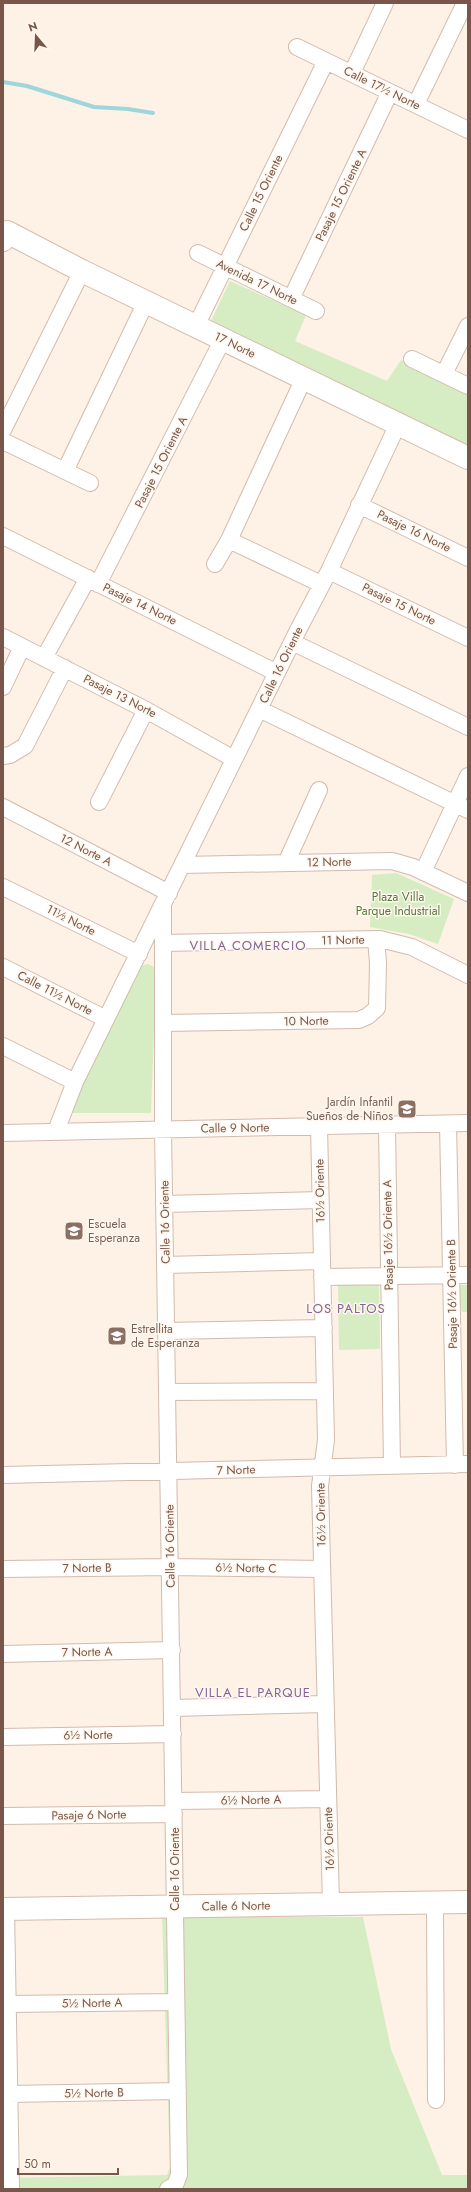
<svg xmlns="http://www.w3.org/2000/svg" width="471" height="2192" font-family="Jost,sans-serif">
<style>
.green{fill:#d6ecc3}
.lines{fill:none;stroke-linecap:round;stroke-linejoin:round}
.stream{stroke:#9ed6db;stroke-width:4}
.street-casing{stroke:#d2bbad;stroke-width:18}
.secondary-casing{stroke:#d5bbab;stroke-width:24}
.street{stroke:#fff;stroke-width:16}
.secondary{stroke:#fff;stroke-width:22}
.labels{text-anchor:middle;stroke-width:3;stroke-linejoin:round;paint-order:stroke}
.street-label{font-size:12px;fill:#785649;stroke:#fff7ed}
.park-label{font-size:12px;fill:#52793d;stroke:#fff7ed}
.education-label{font-size:12px;fill:#785e54;stroke:#fff7ed;text-anchor:start}
.neighbourhood-label{font-size:13px;letter-spacing:1px;fill:#85649c;stroke:#fff7ed}
</style>
<rect width="100%" height="100%" fill="#fdf2e5"/>
<path class="green" d="M 230,281 L 306,315 L 295,341 L 387,381 L 401,360 L 468,392 L 468,452 L 210,323 Z
M 396,873 L 454,899 L 438,944 L 409,934 L 370,927 L 372,875 Z
M 147,964 L 153,966 L 156,971 L 151,1113 L 67,1113 L 142,966 Z
M 379,1284 L 380,1349 L 339,1350 L 338,1285 Z
M 452,1285 L 468,1285 L 468,1312 L 462,1312 Z
M 162,1916 L 363,1917 L 391,2049 L 442,2175 L 468,2175 L 468,2189 L 3,2189 L 3,2178 L 167,2175 L 170,2167 Z"/>
<g class="lines">
<path class="stream" d="M 3,82 L 27,86 L 94,107 L 128,109 L 153,113"/>
<g class="street-casing">
<path id="street" d="M 297,47 L 468,130
M 352,73 L 385,3
M 416,104 L 465,3
M 198,253 L 316,311
M 291,299 L 390,92
M 196,326 L 326,61
M 412,359 L 468,386
M 444,374 L 468,326
M 3,430 L 82,271
M 3,441 L 90,483
M 65,471 L 146,302
M 359,505 L 468,558
M 3,536 L 277,673
M 229,540 L 321,584
M 215,564 L 229,540 L 304,378
M 329,571 L 468,638
M 98,584 L 223,339
M 3,637 L 146,710 L 234,759
M 292,642 L 468,727
M 44,658 L 88,578
M 3,687 L 22,647
M 259,709 L 468,810
M 3,756 L 10,755 L 25,746 L 65,668
M 99,802 L 146,710
M 3,807 L 169,893
M 286,863 L 319,790
M 182,865 L 392,861 L 413,867 L 468,893
M 423,872 L 468,776
M 3,887 L 139,954
M 163,905 L 163,1129 L 179,2175 L 175,2185 L 168,2189
M 163,943 L 380,939 L 412,947 L 468,975
M 3,967 L 106,1019
M 163,1023 L 359,1020 L 368,1016 L 377,1008 L 378,963 L 376,939
M 3,1046 L 75,1082
M 448,1124 L 455,1465
M 387,1125 L 392,1466
M 319,1126 L 326,1440 L 320,1486 L 331,1904
M 56,1131 L 75,1082 L 296,634 L 329,571 L 398,424
M 3,1133 L 468,1123
M 164,1204 L 320,1200
M 165,1265 L 322,1261
M 322,1277 L 468,1275
M 166,1331 L 324,1328
M 168,1392 L 325,1391
M 3,1475 L 468,1464
M 3,1569 L 171,1567 L 322,1569
M 3,1654 L 172,1650
M 173,1708 L 325,1704
M 3,1737 L 173,1734
M 174,1801 L 328,1799
M 3,1816 L 174,1814
M 435,1903 L 436,2100
M 6,1909 L 11,2189
M 8,2004 L 176,2002
M 9,2094 L 178,2091"/>
</g>
<g class="secondary-casing">
<path id="secondary" d="M 3,240 L 7,232 L 82,271 L 468,458
M 3,1909 L 468,1902"/>
</g>
<use href="#street" class="street"/>
<use href="#secondary" class="secondary"/>
</g>
<defs>
<g id="school-square" transform="scale(1)"><rect x="-9" y="-9" width="18" height="18" rx="4" fill="#8d6e63" stroke="#fff7ed"/><path d="M0-5L7-2L0 1L-7-2ZM-4 1L0 2.5L4 1V4Q0 6-4 4Z" fill="#fff"/></g>
</defs>
<g fill-rule="evenodd">
<use href="#school-square" x="407" y="1109"/>
<use href="#school-square" x="74" y="1231"/>
<use href="#school-square" x="117" y="1336"/>
</g>
<g class="labels">
<g class="street-label">
<text transform="translate(382 88) rotate(26)" y="4">Calle 17½ Norte</text>
<text transform="translate(261 193) rotate(-64)" y="4">Calle 15 Oriente</text>
<text transform="translate(341 195) rotate(-64)" y="4">Pasaje 15 Oriente A</text>
<text transform="translate(257 282) rotate(26)" y="4">Avenida 17 Norte</text>
<text transform="translate(235 345) rotate(26)" y="4">17 Norte</text>
<text transform="translate(161 462) rotate(-63)" y="4">Pasaje 15 Oriente A</text>
<text transform="translate(414 531) rotate(26)" y="4">Pasaje 16 Norte</text>
<text transform="translate(140 604) rotate(26)" y="4">Pasaje 14 Norte</text>
<text transform="translate(399 604) rotate(26)" y="4">Pasaje 15 Norte</text>
<text transform="translate(281 665) rotate(-64)" y="4">Calle 16 Oriente</text>
<text transform="translate(120 696) rotate(27)" y="4">Pasaje 13 Norte</text>
<text transform="translate(86 850) rotate(27)" y="4">12 Norte A</text>
<text transform="translate(329 862) rotate(-1)" y="4">12 Norte</text>
<text transform="translate(71 920) rotate(27)" y="4">11½ Norte</text>
<text transform="translate(343 940) rotate(-1)" y="4">11 Norte</text>
<text transform="translate(55 993) rotate(27)" y="4">Calle 11½ Norte</text>
<text transform="translate(306 1021) rotate(-1)" y="4">10 Norte</text>
<text transform="translate(235 1128) rotate(-1)" y="4">Calle 9 Norte</text>
<text transform="translate(320 1191) rotate(-91)" y="4">16½ Oriente</text>
<text transform="translate(165 1222) rotate(-91)" y="4">Calle 16 Oriente</text>
<text transform="translate(388 1235) rotate(-91)" y="4">Pasaje 16½ Oriente A</text>
<text transform="translate(452 1294) rotate(-91)" y="4">Pasaje 16½ Oriente B</text>
<text transform="translate(236 1470) rotate(-2)" y="4">7 Norte</text>
<text transform="translate(321 1515) rotate(-91)" y="4">16½ Oriente</text>
<text transform="translate(170 1546) rotate(-91)" y="4">Calle 16 Oriente</text>
<text transform="translate(87 1568) rotate(-1)" y="4">7 Norte B</text>
<text transform="translate(246 1568) rotate(1)" y="4">6½ Norte C</text>
<text transform="translate(87 1652) rotate(-1)" y="4">7 Norte A</text>
<text transform="translate(88 1735) rotate(-1)" y="4">6½ Norte</text>
<text transform="translate(251 1800) rotate(-1)" y="4">6½ Norte A</text>
<text transform="translate(89 1815) rotate(-1)" y="4">Pasaje 6 Norte</text>
<text transform="translate(329 1839) rotate(-92)" y="4">16½ Oriente</text>
<text transform="translate(175 1869) rotate(-90)" y="4">Calle 16 Oriente</text>
<text transform="translate(236 1906) rotate(-1)" y="4">Calle 6 Norte</text>
<text transform="translate(92 2003) rotate(-1)" y="4">5½ Norte A</text>
<text transform="translate(94 2093) rotate(-1)" y="4">5½ Norte B</text>
</g>
<g class="park-label">
<text x="398" y="901">Plaza Villa<tspan x="398" dy="14">Parque Industrial</tspan></text>
</g>
<g class="education-label">
<text x="393" y="1106" text-anchor="end">Jardín Infantil<tspan x="393" dy="14">Sueños de Niños</tspan></text>
<text x="88" y="1228">Escuela<tspan x="88" dy="14">Esperanza</tspan></text>
<text x="131" y="1333">Estrellita<tspan x="131" dy="14">de Esperanza</tspan></text>
</g>
<g class="neighbourhood-label">
<text x="248" y="950">VILLA COMERCIO</text>
<text x="346" y="1313">LOS PALTOS</text>
<text x="253" y="1697">VILLA EL PARQUE</text>
</g>
</g>
<rect width="471" height="2192" fill="none" stroke="#785649" stroke-width="8"/>
<g transform="translate(36 36) rotate(341)" stroke="#fff7ed" stroke-width="3" paint-order="stroke">
<path d="M0-3L7 15L0 10L-7 15Z" fill="#785649"/>
<text y="-6" font-size="11" font-weight="bold" text-anchor="middle" fill="#785649">N</text>
</g>
<path d="M18 2168v6h100v-6" fill="none" stroke="#785649" stroke-width="2"/>
<text x="24" y="2168" font-size="12" fill="#785649" stroke="#fff7ed" stroke-width="3" paint-order="stroke">50 m</text>
</svg>
